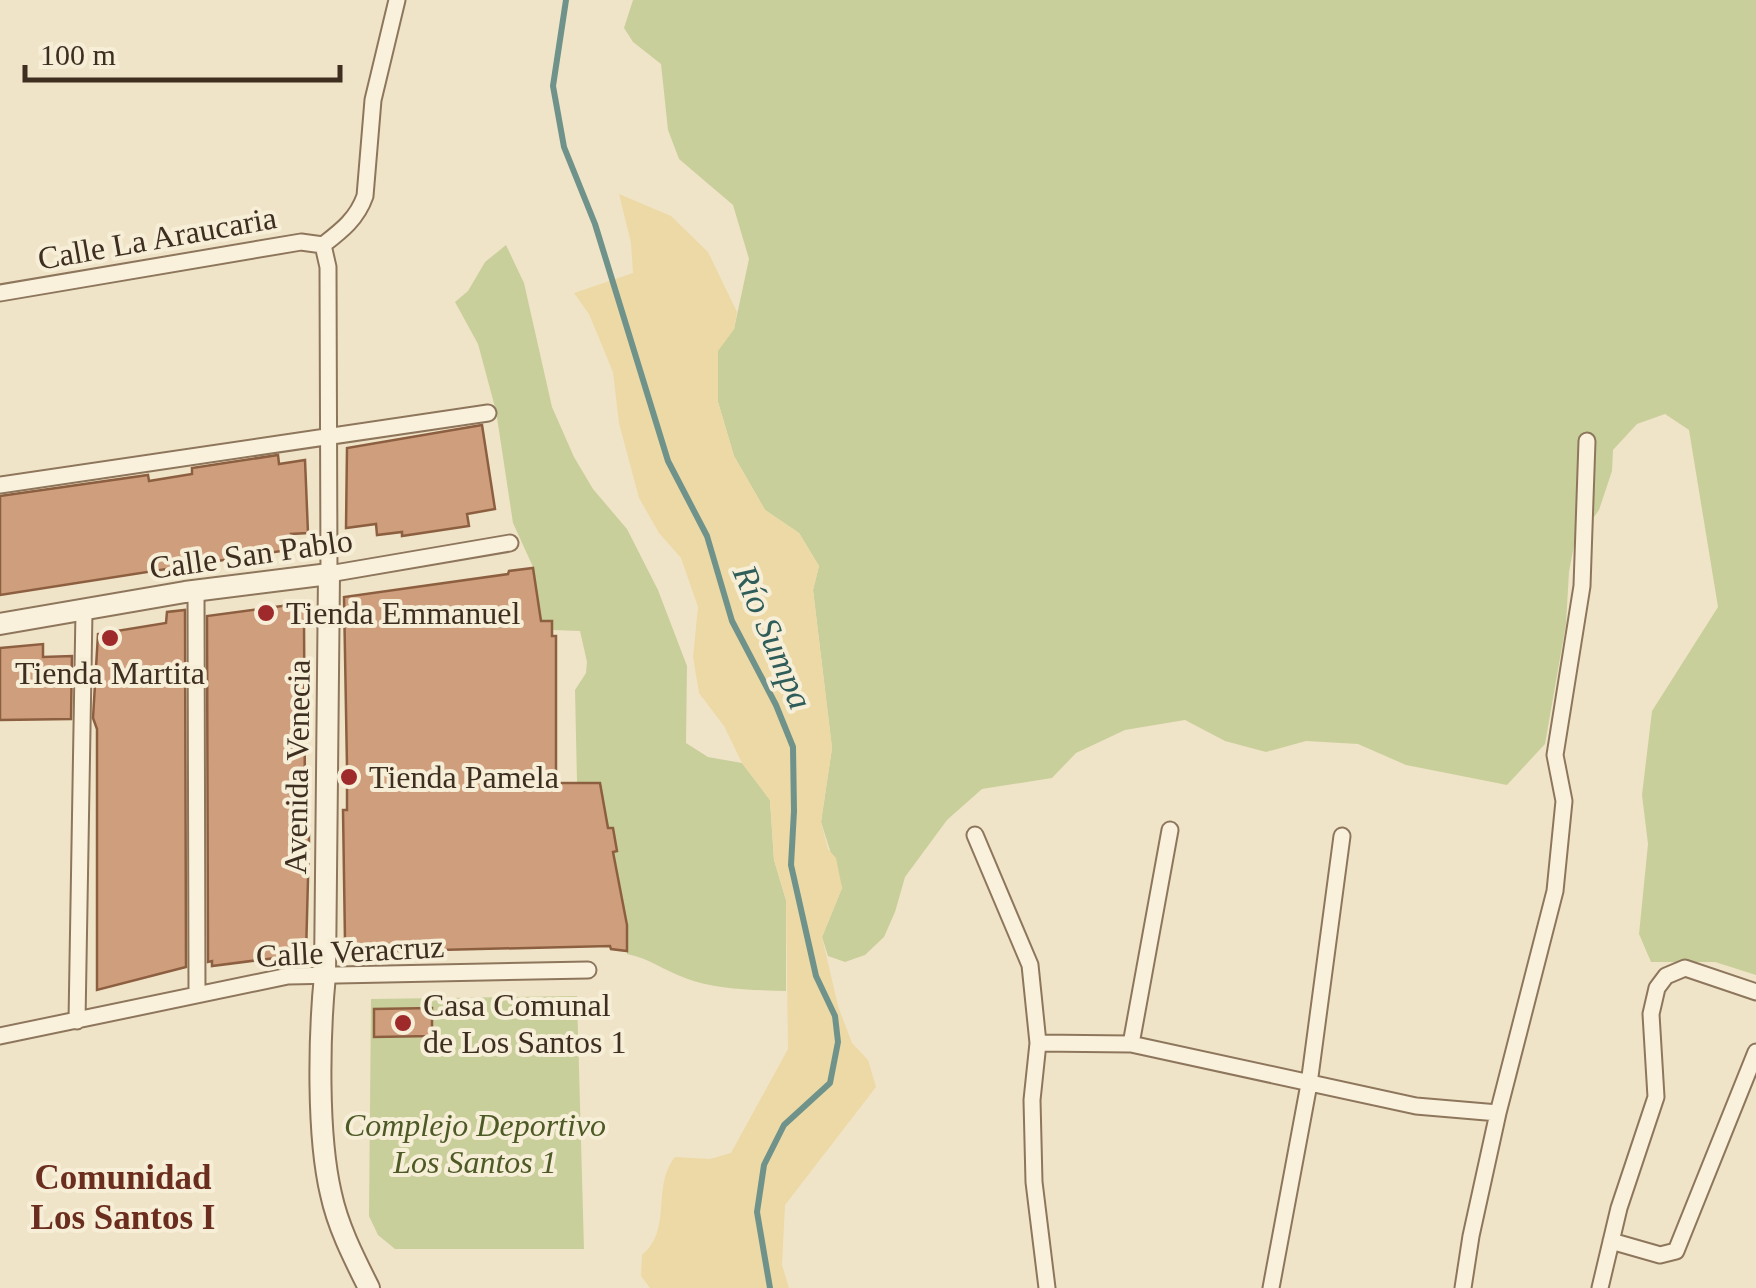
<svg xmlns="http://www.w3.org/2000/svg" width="1756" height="1288" font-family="'Times New Roman',serif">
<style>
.green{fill:#c9cf9b}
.sand{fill:#ecd9a5}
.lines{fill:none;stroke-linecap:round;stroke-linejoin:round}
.stream{stroke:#6f938a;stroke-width:6}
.building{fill:#cf9f7d;stroke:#8d5f41;stroke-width:2.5}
.minor-casing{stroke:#8d765c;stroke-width:19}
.tertiary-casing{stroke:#8d765c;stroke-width:24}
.minor{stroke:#faf1dc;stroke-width:15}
.tertiary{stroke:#faf1dc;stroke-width:20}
.poi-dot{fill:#9e2a2b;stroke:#f7eed8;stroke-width:4}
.labels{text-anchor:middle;stroke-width:8;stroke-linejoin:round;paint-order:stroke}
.street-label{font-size:32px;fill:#3d2e20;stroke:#f7eed8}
.poi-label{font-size:32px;fill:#3d2e20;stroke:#f7eed8;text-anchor:start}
.park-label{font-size:32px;font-style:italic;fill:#4d5a26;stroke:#f7eed8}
.water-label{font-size:35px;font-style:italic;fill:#2f5d5a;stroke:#f7eed8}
.neighbourhood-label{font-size:35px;font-weight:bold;fill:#6b2e1e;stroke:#f7eed8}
</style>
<rect width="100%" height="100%" fill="#f0e4c8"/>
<path class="green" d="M 633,0 L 1756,0 L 1756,975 L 1715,962 L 1651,962 L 1639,934 L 1648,844 L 1642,795 L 1652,711 L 1718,607 L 1689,430 L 1665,414 L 1637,424 L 1613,450 L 1612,471 L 1599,510 L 1574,545 L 1569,572 L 1566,624 L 1545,744 L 1507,785 L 1406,765 L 1358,744 L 1306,741 L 1266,752 L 1225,741 L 1185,720 L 1125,730 L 1076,753 L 1052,778 L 982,789 L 947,820 L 905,877 L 895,912 L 884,937 L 865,955 L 845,962 L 828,956 L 822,937 L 842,888 L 821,822 L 832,748 L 813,590 L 819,566 L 799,533 L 765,510 L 734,456 L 718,402 L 718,350 L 734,329 L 749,259 L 733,205 L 679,159 L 668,130 L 661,64 L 633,42 L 624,28 Z
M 506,245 L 524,283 L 552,407 L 574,457 L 593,489 L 627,529 L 658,590 L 687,666 L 686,743 L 708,757 L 742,763 L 770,800 L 774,860 L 786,900 L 786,991 C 753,990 716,990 685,978 C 665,971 649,958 627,954 L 627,925 L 613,852 L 617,850 L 613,829 L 608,828 L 600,783 L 577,783 L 575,690 L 586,673 L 587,662 L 580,631 L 552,630 L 541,621 L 533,567 L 513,523 L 496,411 L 478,344 L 455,302 L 468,291 L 485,262 Z
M 577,996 L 584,1249 L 395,1249 L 378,1235 L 369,1216 L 371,999 Z"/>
<path class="sand" d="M 619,194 L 671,216 L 708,252 L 737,312 L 734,329 L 718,351 L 718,402 L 734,456 L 765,510 L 799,533 L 819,566 L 813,590 L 832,748 L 821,822 L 828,849 L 836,858 L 842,888 L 822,937 L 838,1006 L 852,1043 L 868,1060 L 876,1087 L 785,1205 L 782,1265 L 789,1288 L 650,1288 L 641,1276 L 642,1255 C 673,1230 651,1187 675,1157 L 710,1159 L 731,1153 L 788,1049 L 786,900 L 774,860 L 770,800 L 742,763 L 724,726 L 699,693 L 693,657 L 698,607 L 681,558 L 659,533 L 639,498 L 619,423 L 613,372 L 589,314 L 574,293 L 633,273 L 631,243 Z"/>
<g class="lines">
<path class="stream" d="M 566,0 L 553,86 L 564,147 L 595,224 L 668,461 L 707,536 L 732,621 L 776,705 L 793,747 L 794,811 L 791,865 L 816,976 L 835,1016 L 838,1042 L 830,1083 L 784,1125 L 764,1165 L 757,1212 L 770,1288"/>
</g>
<path class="building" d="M 482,425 L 495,509 L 467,514 L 469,526 L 402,536 L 402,532 L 377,535 L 376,524 L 346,528 L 347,448 Z
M 278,455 L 279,464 L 305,460 L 308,533 L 291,534 L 294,549 L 0,595 L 0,496 L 148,475 L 149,481 L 192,474 L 192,468 Z
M 533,568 L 541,621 L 552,621 L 552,636 L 556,636 L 556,783 L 600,783 L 608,828 L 613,828 L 617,851 L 613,852 L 627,925 L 627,951 L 611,949 L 610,946 L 355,952 L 345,941 L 343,810 L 347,810 L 347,766 L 344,597 L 508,574 L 509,571 Z
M 290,601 L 310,607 L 311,620 L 304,620 L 305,805 L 309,805 L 309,841 L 306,954 L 212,966 L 212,961 L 208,962 L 207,616 L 282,606 Z
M 185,610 L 186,967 L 97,990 L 97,729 L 93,718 L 98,634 L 166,623 L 167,612 Z
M 43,644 L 43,657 L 72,656 L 71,719 L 0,720 L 0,648 Z
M 432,1008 L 432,1036 L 374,1037 L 374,1009 Z"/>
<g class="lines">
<g class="minor-casing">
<path id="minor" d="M 397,0 L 373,100 L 365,196 C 357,219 341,231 323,245 L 328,267 L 329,574 L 510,543
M 0,293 L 301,242 L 323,245
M 0,485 L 488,413
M 196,591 L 197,994
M 975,835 L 1030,965 L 1038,1043 L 1032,1100 L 1034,1182 L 1047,1288
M 77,1021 L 84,611
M 0,1036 L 288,976 L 588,970
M 1038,1043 L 1131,1044 L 1416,1106 L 1498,1113
M 1131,1044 L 1170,830
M 1611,1241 L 1660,1255 L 1676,1251 L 1756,1052
M 1271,1288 L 1309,1084 L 1342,836
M 1463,1288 L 1471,1236 L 1498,1113 L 1555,891 L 1564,801 L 1555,755 L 1582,586 L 1587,441
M 1600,1288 L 1619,1208 L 1656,1097 L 1651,1014 L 1657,988 L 1666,976 L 1685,968 L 1756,992"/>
</g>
<g class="tertiary-casing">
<path id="tertiary" d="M 0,624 L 185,592 L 329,574 L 325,975 C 319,1036 317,1135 331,1194 C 338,1227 354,1258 369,1288"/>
</g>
<use href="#minor" class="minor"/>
<use href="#tertiary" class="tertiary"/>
</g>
<g class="poi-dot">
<circle cx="266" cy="613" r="10"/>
<circle cx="110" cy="638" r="10"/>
<circle cx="349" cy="777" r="10"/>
<circle cx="403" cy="1023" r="10"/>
</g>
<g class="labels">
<g class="street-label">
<text transform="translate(157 238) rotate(-10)" y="11">Calle La Araucaria</text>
<text transform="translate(251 554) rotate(-8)" y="11">Calle San Pablo</text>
<text transform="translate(297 767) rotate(-89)" y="11">Avenida Venecia</text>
<text transform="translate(350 951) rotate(-3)" y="11">Calle Veracruz</text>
</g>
<g class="poi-label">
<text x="286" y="624">Tienda Emmanuel</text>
<text x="110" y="684" text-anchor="middle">Tienda Martita</text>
<text x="369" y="788">Tienda Pamela</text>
<text x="423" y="1016">Casa Comunal<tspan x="423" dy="37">de Los Santos 1</tspan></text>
</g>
<g class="park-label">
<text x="475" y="1136">Complejo Deportivo<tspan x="475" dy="37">Los Santos 1</tspan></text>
</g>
<g class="water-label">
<text transform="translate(773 637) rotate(67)" y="12">Río Sumpa</text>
</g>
<g class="neighbourhood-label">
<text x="123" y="1189">Comunidad<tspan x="123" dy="40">Los Santos I</tspan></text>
</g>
</g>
<path d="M25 65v15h315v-15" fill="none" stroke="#3d2e20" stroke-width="5"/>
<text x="40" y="65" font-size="30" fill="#3d2e20" stroke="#f7eed8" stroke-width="8" paint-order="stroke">100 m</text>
</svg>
